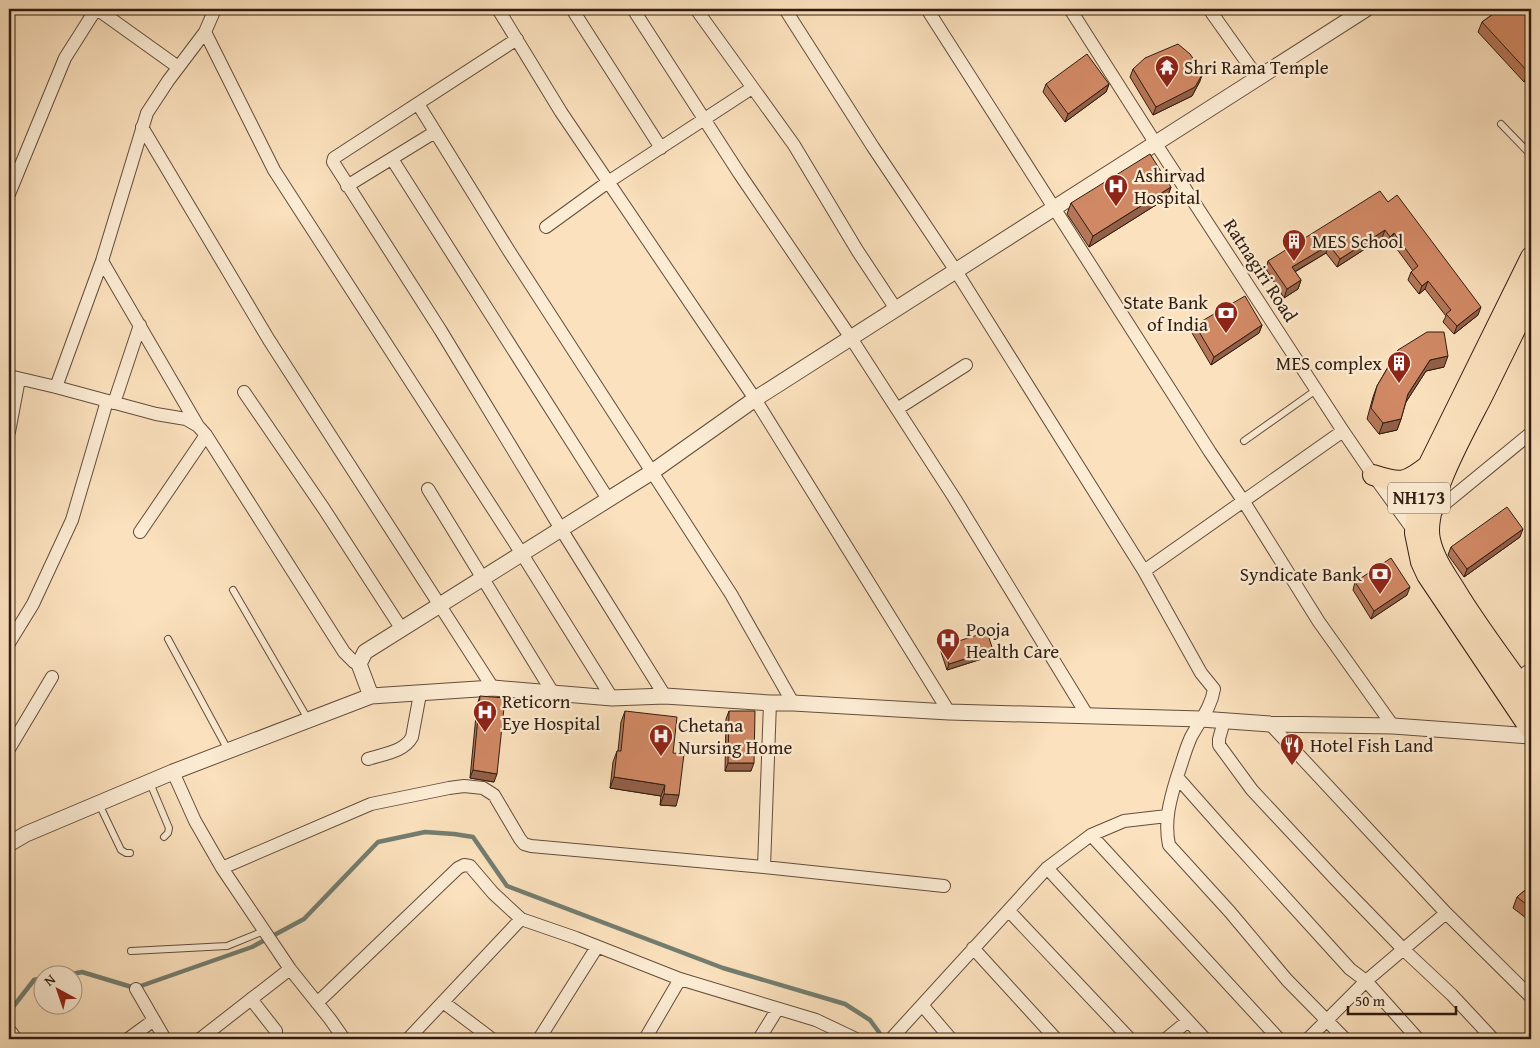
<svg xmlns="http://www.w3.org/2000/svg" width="1540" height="1048" font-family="'Gentium Book Plus',serif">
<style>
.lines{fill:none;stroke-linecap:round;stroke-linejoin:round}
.stream{stroke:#737d70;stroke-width:4.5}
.service-casing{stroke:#634d3c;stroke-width:8}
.minor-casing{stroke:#634d3c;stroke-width:14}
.tertiary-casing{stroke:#634d3c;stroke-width:17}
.trunk-casing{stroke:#301c11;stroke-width:22}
.service{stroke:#fcecd4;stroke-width:6}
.minor{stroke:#fcecd4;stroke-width:12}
.tertiary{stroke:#fcecd4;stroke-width:15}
.trunk{stroke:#fbe1bd;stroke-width:20}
.wall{fill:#b47657;stroke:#301c11}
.shaded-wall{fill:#926047;stroke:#301c11}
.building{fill:#d18965;stroke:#301c11}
.labels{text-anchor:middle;stroke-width:4.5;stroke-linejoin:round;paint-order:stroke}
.shield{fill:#fcecd4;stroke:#6d5a4c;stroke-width:1}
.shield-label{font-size:18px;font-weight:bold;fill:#301c11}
.poi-label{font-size:19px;fill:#301c11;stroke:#fcecd4;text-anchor:start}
.street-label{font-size:19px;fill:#301c11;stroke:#fcecd4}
</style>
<rect width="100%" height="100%" fill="#fbe1bd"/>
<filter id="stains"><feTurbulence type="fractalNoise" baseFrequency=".004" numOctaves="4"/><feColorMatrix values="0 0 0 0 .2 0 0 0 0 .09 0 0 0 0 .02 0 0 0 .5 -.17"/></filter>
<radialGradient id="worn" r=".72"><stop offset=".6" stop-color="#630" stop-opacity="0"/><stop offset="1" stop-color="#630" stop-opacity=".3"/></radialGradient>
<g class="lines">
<path class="stream" d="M 61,976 L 82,972 L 135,988 L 252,947 L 304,919 L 378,842 L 425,832 L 454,834 L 473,837 L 507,886 L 723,968 L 845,1004 L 870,1020 L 884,1039
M 9,1012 L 34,980 L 42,978"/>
<g class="service-casing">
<path id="service" d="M 1501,124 L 1531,155
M 1244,441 L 1316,390
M 233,590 L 308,719
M 168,639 L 228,750
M 150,783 L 169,828 L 168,833 L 164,837
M 99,804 L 121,850 L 126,853 L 130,853
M 131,951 L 227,946 L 264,931"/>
</g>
<g class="minor-casing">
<path id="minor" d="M 97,9 L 178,67
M 215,9 L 205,32 L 274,170 L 522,554 L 612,698
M 498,9 L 561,112 L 755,399 L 949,712
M 572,9 L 661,148
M 633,9 L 739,173 L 851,338 L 955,499 L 1087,715
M 696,9 L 794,145 L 857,250 L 896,309
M 785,9 L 873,147 L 956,271 L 1144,571 L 1201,673 L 1214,689 C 1211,708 1200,720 1191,737 C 1185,750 1182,763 1177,777 C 1170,800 1164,821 1169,845 L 1230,912 L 1287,980 L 1345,1039
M 927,9 L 1210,452 L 1244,502 L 1319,622 L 1393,726
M 1070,9 L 1156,144 L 1343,431 L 1373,475 L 1416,534
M 1209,9 L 1258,78
M 517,39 L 334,158 L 333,162 L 441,331 L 561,529 L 665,696
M 418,104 L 509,251 L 731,594 L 793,703
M 142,127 L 269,340 L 493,688
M 392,159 L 608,499
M 347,186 L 435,132
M 9,194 L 65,58 L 96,9
M 546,227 L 608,182 L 752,88
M 102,261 L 198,426 L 206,435 L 344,652 L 354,662 L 359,664
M 9,376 L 56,387 L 156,414 L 186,419 L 198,426
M 56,387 L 102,261 L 147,113 L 168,81 L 205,32
M 244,392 L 324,509 L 401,628
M 114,403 L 140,325
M 897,409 L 966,365
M 9,432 L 19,379
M 428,489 L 553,693
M 1431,515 L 1531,433
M 140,532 L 206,435
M 1144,571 L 1343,431
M 9,643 L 33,604 L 72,520 L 107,401
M 1517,679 L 1531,669
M 1224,721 L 1219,739 L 1219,745 L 1252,790 L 1337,881 L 1404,950 L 1452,995 L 1493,1039
M 1270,724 L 1446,913 L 1531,997
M 9,749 L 52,677
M 368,759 C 383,754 404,752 412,737 L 420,694
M 173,772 L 195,821 L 222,868 L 290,969 L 330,1019 L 344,1039
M 1177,777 L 1224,830 L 1350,969 L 1366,981 L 1418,1039
M 1091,835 L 1279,1039
M 764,867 L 770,703
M 222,868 L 371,804 L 449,788 L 464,786 L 483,788 L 494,795 L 520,839 L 524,844 L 531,846 L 764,867 L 944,886
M 1047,868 L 1205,1039
M 1009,911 L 1130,1039
M 973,948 L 1056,1039
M 136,989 L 165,1039
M 251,999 L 276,1031 L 276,1035 L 272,1039
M 443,1002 L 492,1039
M 317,1003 L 458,868 L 464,865 L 470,866 L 493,893 L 521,919 L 576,938 L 680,979 L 816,1020 L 856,1039
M 922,1005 L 951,1039
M 11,1032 L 16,1039
M 128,1039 L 154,1020
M 200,1039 L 290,969
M 408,1039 L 521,919
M 539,1039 L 597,947
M 645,1039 L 680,979
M 759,1039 L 777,1010
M 891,1039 L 1047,868 L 1091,835 L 1124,821 L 1167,816
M 1166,1039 L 1188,1021
M 1308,1039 L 1366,981 L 1446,913"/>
</g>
<g class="tertiary-casing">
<path id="tertiary" d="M 371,696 L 359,664 L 365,652 L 652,472 L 755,399 L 1366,9
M 9,844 L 26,834 L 173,772 L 371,696 L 493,688 L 612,698 L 665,696 L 770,703 L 793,703 L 949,712 L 1201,719 L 1270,724 L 1393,726 L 1531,736"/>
</g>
<g class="trunk-casing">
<path id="trunk" d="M 1531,257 L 1428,466 L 1416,513 L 1415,533 L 1421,562 L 1427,575 L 1531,730
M 1531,297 C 1515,329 1500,361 1484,393 C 1467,427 1422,504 1430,540 C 1434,559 1446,575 1456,591 C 1479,629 1506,663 1531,700
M 1373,475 C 1401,484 1405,484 1428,466"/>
</g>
<use href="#service" class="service"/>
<use href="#minor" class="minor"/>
<use href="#tertiary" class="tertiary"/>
<use href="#trunk" class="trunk"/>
</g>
<path class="wall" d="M 1500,9 L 1531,77 L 1524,82 L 1478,32 L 1482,22 Z
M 1133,69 L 1200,81 L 1192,96 L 1153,115 L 1130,77 Z
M 1046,84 L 1109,84 L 1106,92 L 1065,122 L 1043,92 Z
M 1171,187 L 1167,198 L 1089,247 L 1067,214 L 1071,203 Z
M 1388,202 L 1478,315 L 1454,334 L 1443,322 L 1446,316 L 1425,289 L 1419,294 L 1408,280 L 1411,272 L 1413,271 L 1391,241 L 1387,245 L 1382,238 L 1337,267 L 1326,253 L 1295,272 L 1301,280 L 1298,289 L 1284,298 L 1266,269 L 1268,261 Z
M 1195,325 L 1262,325 L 1259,333 L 1211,365 L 1192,333 Z
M 1398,350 L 1444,367 L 1426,371 L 1406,402 L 1401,419 L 1397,430 L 1379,434 L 1367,419 L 1373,397 L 1377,386 Z
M 1520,537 L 1464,577 L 1448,555 L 1451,547 Z
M 1355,582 L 1407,595 L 1371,619 L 1353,590 Z
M 943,646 L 993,650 L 991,656 L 947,670 L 941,652 Z
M 480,696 L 494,782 L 470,778 L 477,705 Z
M 625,711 L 673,753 L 676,806 L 660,805 L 661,796 L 610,788 L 613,762 L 617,751 L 618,751 L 621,722 Z
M 729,711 L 751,771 L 725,771 L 726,719 Z
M 1531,885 L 1531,922 L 1513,908 L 1517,897 Z"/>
<path class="shaded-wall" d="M 1531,69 L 1531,77 L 1524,82 L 1528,72 Z
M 1203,73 L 1200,81 L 1192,96 L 1153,115 L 1156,107 Z
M 1109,84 L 1106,92 L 1065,122 L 1068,114 Z
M 1171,187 L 1167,198 L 1089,247 L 1093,236 Z
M 1385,230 L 1382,238 L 1337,267 L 1340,259 Z
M 1394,233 L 1391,241 L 1387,245 L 1390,237 Z
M 1329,245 L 1326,253 L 1289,275 L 1292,267 Z
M 1301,280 L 1298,289 L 1284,298 L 1287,289 Z
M 1428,281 L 1425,289 L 1419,294 L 1422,286 Z
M 1481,307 L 1478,315 L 1454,334 L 1457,326 Z
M 1262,325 L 1259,333 L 1211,365 L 1214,357 Z
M 1448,356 L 1444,367 L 1426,371 L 1404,405 L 1408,394 L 1430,360 Z
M 1401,419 L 1397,430 L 1379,434 L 1383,423 Z
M 1523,529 L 1520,537 L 1464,577 L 1467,569 Z
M 1410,587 L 1407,595 L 1371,619 L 1374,611 Z
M 993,650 L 991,656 L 947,670 L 949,664 Z
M 728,763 L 754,763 L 751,771 L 725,771 Z
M 473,770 L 497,774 L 494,782 L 470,778 Z
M 614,777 L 665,785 L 661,796 L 610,788 Z
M 664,794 L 679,795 L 676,806 L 660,805 Z"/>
<path class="building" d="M 1500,9 L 1531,9 L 1531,69 L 1528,72 L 1482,22 Z
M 1178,44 L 1190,54 L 1203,73 L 1195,87 L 1156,107 L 1133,69 L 1145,58 Z
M 1087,54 L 1109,84 L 1068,114 L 1046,84 Z
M 1150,154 L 1171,187 L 1093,236 L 1071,203 Z
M 1380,191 L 1388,202 L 1397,195 L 1481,307 L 1457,326 L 1446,314 L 1451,310 L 1428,281 L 1422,286 L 1411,272 L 1418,266 L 1394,233 L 1390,237 L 1385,230 L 1340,259 L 1329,245 L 1292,267 L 1301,280 L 1287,289 L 1268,261 Z
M 1245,296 L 1262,325 L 1214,357 L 1195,325 Z
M 1427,332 L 1444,332 L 1448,356 L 1430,360 L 1408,394 L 1401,419 L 1383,423 L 1371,408 L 1377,386 L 1398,350 Z
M 1507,507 L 1523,529 L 1467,569 L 1451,547 Z
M 1391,558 L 1410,587 L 1374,611 L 1355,582 Z
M 987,632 L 993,650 L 949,664 L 943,646 Z
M 480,696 L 505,698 L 497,774 L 473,770 Z
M 625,711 L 677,717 L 673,753 L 684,754 L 679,795 L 664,794 L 665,785 L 614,777 L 617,751 L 621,751 Z
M 729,711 L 755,711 L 754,763 L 728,763 Z
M 1531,885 L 1531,908 L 1517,897 Z"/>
<defs>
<g id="temple-pin" transform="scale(1.25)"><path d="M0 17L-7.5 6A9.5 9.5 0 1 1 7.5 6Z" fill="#8f2418" stroke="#fcecd4"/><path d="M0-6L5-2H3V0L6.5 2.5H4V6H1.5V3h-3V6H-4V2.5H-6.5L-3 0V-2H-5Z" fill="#fff"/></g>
<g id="hospital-pin" transform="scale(1.25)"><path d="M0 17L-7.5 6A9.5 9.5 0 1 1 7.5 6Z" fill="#8f2418" stroke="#fcecd4"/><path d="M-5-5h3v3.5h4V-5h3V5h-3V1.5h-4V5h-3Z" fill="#fff"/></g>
<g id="building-pin" transform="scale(1.25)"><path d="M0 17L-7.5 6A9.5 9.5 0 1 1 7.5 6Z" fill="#8f2418" stroke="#fcecd4"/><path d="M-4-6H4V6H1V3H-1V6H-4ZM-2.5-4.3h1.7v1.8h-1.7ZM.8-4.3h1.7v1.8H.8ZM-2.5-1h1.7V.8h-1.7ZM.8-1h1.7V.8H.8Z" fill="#fff"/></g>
<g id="bank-pin" transform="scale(1.25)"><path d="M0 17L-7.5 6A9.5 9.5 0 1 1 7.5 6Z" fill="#8f2418" stroke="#fcecd4"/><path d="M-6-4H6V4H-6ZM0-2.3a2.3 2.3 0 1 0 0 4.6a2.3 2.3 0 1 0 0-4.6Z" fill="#fff"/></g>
<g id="restaurant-pin" transform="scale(1.25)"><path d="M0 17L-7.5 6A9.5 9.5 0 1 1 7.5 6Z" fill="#8f2418" stroke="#fcecd4"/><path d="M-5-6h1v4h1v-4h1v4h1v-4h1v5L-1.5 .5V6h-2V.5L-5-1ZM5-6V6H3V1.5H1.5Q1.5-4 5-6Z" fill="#fff"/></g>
</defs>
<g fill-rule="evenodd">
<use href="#temple-pin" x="1167" y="67"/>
<use href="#hospital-pin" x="1116" y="186"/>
<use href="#building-pin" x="1294" y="241"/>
<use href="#bank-pin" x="1226" y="313"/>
<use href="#building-pin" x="1399" y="363"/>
<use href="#bank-pin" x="1380" y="574"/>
<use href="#hospital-pin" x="948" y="640"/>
<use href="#hospital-pin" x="485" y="712"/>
<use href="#hospital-pin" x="661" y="736"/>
<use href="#restaurant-pin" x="1292" y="745"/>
</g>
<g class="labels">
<rect class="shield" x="1388" y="482.5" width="62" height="31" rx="4"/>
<g class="shield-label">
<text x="1419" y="504">NH173</text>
</g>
<g class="poi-label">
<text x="1184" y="74">Shri Rama Temple</text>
<text x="1134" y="182">Ashirvad<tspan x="1134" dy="22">Hospital</tspan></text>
<text x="1312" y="248">MES School</text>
<text x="1208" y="309" text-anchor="end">State Bank<tspan x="1208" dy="22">of India</tspan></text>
<text x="1382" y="370" text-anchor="end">MES complex</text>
<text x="1362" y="581" text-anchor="end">Syndicate Bank</text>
<text x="966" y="636">Pooja<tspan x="966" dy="22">Health Care</tspan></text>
<text x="502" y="708">Reticorn<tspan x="502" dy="22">Eye Hospital</tspan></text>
<text x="678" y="732">Chetana<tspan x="678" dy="22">Nursing Home</tspan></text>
<text x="1310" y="752">Hotel Fish Land</text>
</g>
<g class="street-label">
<text transform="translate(1261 270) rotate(57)" y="7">Ratnagiri Road</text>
</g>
</g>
<rect width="1540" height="1048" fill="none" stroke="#fbe1bd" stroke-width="30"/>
<rect x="10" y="10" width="1520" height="1028" fill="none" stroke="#301c11" stroke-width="2.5"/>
<rect x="15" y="15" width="1510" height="1018" fill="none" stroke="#301c11"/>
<g transform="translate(58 990) rotate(320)"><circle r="24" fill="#fcecd4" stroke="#aa9986"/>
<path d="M0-4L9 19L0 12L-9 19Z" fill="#8f2418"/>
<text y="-8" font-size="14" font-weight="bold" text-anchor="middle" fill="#301c11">N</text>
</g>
<path d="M1348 1006v8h108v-8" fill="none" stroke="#301c11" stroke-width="2.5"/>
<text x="1355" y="1006" font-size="15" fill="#301c11" stroke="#fcecd4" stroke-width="4" paint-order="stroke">50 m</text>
<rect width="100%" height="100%" filter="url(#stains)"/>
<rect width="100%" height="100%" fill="url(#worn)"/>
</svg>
